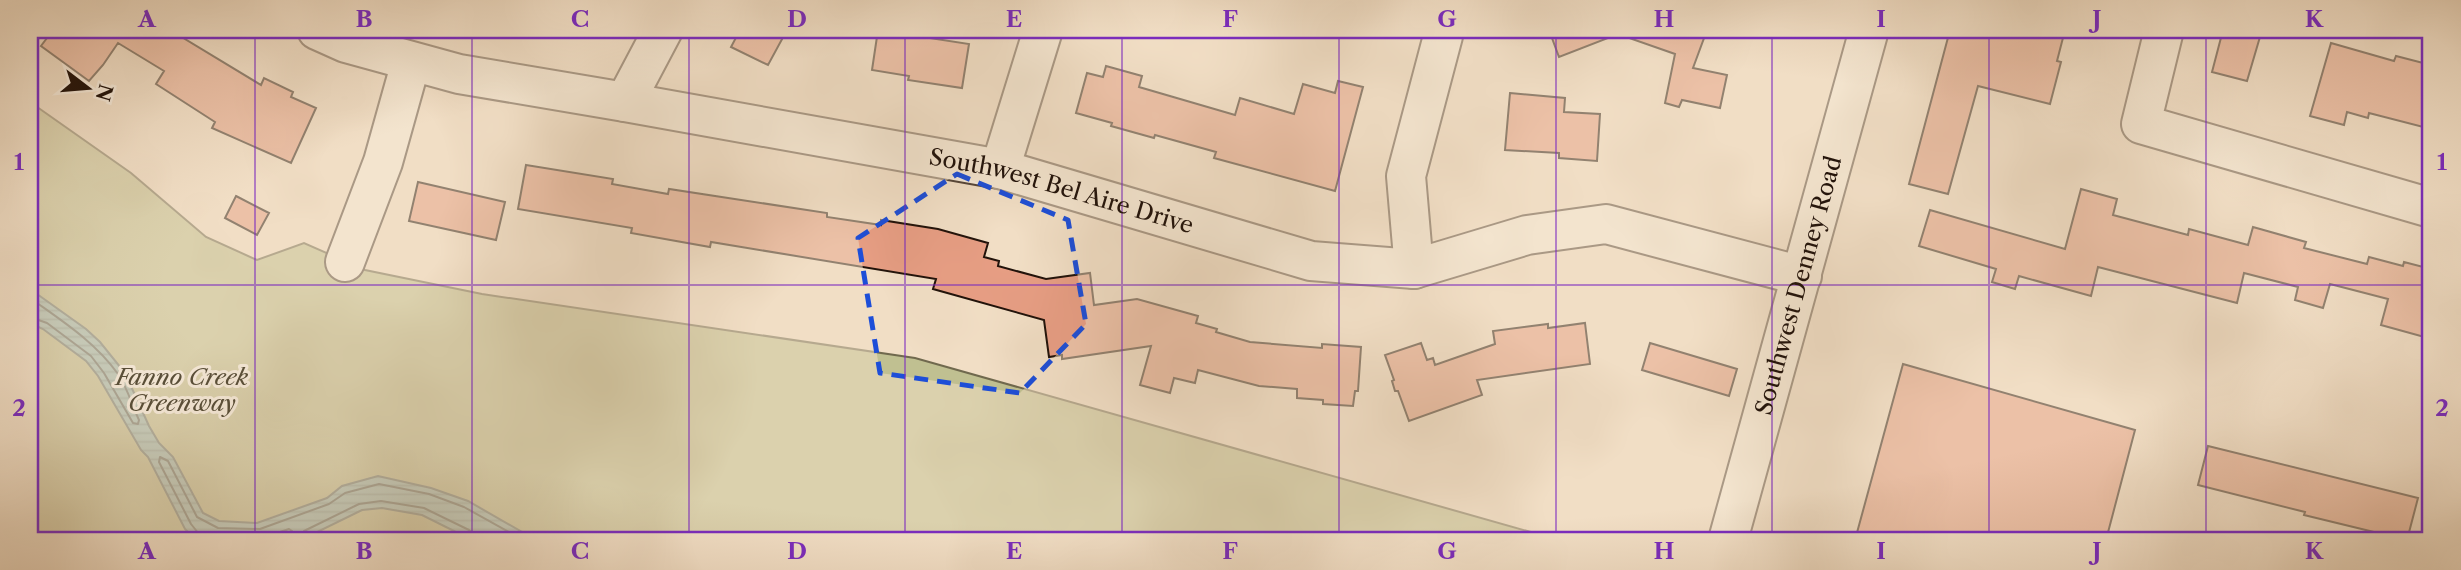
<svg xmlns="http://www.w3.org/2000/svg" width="2461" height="570" font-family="'Libre Caslon Text',serif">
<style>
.green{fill:#c0c091;stroke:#70694e;stroke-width:2}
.water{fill:url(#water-rules);stroke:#6a7871;stroke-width:2}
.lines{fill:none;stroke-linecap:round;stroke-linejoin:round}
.shore{stroke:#5e6760;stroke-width:2}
.building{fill:#e79e84;stroke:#21120a;stroke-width:2}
.minor-casing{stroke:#554539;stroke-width:42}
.minor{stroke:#f6ead9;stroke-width:38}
.marked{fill:none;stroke:#1d4ed8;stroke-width:5;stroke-dasharray:14 9;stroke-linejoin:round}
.grid{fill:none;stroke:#7b2cbf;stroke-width:2;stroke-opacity:0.55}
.labels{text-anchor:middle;stroke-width:6;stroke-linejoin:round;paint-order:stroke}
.street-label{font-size:23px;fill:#21120a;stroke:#f6ead9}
.park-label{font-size:23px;font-style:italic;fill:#594f39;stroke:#f6ead9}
.neatline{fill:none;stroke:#7b2cbf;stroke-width:2.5}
.grid-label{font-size:23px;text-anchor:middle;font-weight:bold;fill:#7b2cbf}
</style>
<defs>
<pattern id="water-rules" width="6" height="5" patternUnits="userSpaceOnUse" patternTransform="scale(1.75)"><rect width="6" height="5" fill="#9bbcb6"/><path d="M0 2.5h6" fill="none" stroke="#85a19b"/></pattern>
</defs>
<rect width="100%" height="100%" fill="#f1dec5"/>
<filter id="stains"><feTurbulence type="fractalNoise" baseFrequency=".00286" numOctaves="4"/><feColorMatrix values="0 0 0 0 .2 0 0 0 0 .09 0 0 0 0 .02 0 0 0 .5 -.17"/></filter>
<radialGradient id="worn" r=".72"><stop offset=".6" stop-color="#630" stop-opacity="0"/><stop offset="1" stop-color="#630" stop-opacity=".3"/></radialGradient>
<path class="green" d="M 30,102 L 131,173 L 206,237 L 257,260 L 304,243 L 365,270 L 482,294 L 915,358 L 1559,540 L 30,540 Z"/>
<path class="water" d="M 30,289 L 86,329 L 100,342 L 125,373 L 149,426 L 159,443 L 173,457 L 203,513 L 219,521 L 257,523 L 327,498 L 342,486 L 378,476 L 431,488 L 468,501 L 536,540 L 472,540 L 422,515 L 382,508 L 362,510 L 301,540 L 196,540 L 185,529 L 148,457 L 141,450 L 98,376 L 86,361 L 43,329 L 30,323 Z"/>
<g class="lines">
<path class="shore" d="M 30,298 C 62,321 94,341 118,374 C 127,387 132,405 139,420 L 138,424 L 133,423 L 104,373 L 91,356 L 47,323 L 30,317
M 200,540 L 199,534 L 191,524 L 159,462 L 160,457 L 168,461 L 197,517 L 218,528 L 260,529 L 329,504 L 345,493 L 379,484 L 429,494 L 464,507 L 523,540
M 209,540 L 213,535 L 259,539 L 289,529 L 292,531 L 291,540
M 300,540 L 304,531 L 359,504 L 381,501 L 424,508 L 469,530 L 474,534 L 475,540"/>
</g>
<path class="building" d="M 53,30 L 170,30 L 261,85 L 264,78 L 293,92 L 291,97 L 316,108 L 291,163 L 212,128 L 215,122 L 156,84 L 164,71 L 118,43 L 103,65 L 89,81 L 41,46 Z
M 740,30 L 787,30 L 768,65 L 731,47 Z
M 878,30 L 969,44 L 962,88 L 908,80 L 909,76 L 872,70 Z
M 1549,30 L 1707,30 L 1693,68 L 1727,75 L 1720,108 L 1682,100 L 1679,107 L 1665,103 L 1675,54 L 1618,34 L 1559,57 Z
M 1950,30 L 2065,30 L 2057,61 L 2061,62 L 2050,104 L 1978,86 L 1948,194 L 1909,184 Z
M 2223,30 L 2262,30 L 2247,81 L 2212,72 Z
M 2331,43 L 2394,61 L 2396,56 L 2431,65 L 2431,129 L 2369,113 L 2368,118 L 2347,112 L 2344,125 L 2310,116 Z
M 1106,66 L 1142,76 L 1139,87 L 1235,115 L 1240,98 L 1294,114 L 1303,84 L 1335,93 L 1338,81 L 1363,87 L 1335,191 L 1214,158 L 1216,152 L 1155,135 L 1154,138 L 1111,126 L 1112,123 L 1076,113 L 1087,73 L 1103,77 Z
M 1510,93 L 1565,98 L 1564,112 L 1600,114 L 1597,161 L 1559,158 L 1559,153 L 1505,150 Z
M 526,165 L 613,179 L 612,184 L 668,194 L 669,189 L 827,213 L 827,217 L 881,225 L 881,220 L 938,229 L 988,243 L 984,257 L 999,261 L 998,266 L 1046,279 L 1090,273 L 1094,305 L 1137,299 L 1198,316 L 1196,323 L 1217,329 L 1216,332 L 1250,342 L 1322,348 L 1322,344 L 1361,347 L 1358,391 L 1355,391 L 1353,406 L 1323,404 L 1323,400 L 1297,398 L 1297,389 L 1259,386 L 1198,370 L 1195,383 L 1174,378 L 1170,393 L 1140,385 L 1151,346 L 1062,359 L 1062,355 L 1049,357 L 1044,320 L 933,289 L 936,279 L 711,242 L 710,247 L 631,233 L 632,228 L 518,209 Z
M 418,182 L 505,202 L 496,240 L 409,221 Z
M 2081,189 L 2117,199 L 2113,215 L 2188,235 L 2189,229 L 2248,245 L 2253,227 L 2306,242 L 2304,248 L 2367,264 L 2369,257 L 2403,266 L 2404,262 L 2431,269 L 2431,324 L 2428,338 L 2381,325 L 2388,299 L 2330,284 L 2323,308 L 2295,300 L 2298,287 L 2244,273 L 2237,303 L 2098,267 L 2091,296 L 2019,276 L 2015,289 L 1992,282 L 1996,269 L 1919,246 L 1930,210 L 2065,249 Z
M 236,196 L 269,213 L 257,235 L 225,218 Z
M 1585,323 L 1590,364 L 1477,380 L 1482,395 L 1409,421 L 1398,391 L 1395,391 L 1392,381 L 1394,380 L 1385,355 L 1421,343 L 1427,360 L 1433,358 L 1435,365 L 1495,344 L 1493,331 L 1548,324 L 1548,328 Z
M 1650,343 L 1737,369 L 1729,396 L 1642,370 Z
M 1903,364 L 2135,430 L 2106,540 L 1855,540 Z
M 2208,446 L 2418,498 L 2407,540 L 2304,515 L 2305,512 L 2198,485 Z"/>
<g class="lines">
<g class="minor-casing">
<g id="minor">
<path id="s1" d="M 317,30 L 346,43 L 459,74 L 625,102 L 1000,169 L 1311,261 L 1414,269 L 1527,235 L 1606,224 L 1802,276"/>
<path d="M 2164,30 L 2141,124 L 2431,208"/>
<path d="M 625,102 L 663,30"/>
<path d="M 1000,169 L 1043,30"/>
<path d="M 345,262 L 383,162 L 411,62"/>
<path d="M 1414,269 L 1406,176 L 1443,36"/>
<path id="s2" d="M 1728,540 L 1869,30"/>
</g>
</g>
<use href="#minor" class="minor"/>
</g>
<path d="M0 0H2461V570H0ZM 957,174 L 1068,220 L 1086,324 L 1020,393 L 880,373 L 858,238 Z" fill="#f1dec5" fill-opacity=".55" fill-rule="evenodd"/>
<path class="marked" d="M 957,174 L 1068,220 L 1086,324 L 1020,393 L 880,373 L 858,238 Z"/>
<path class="grid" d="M 255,30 L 255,540M 472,30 L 472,540M 689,30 L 689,540M 905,30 L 905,540M 1122,30 L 1122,540M 1339,30 L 1339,540M 1556,30 L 1556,540M 1772,30 L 1772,540M 1989,30 L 1989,540M 2206,30 L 2206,540M 30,285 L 2431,285"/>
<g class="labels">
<g class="street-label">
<text dy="8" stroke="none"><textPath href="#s1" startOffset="763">Southwest Bel Aire Drive</textPath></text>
<text dy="8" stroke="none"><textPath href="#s2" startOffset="264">Southwest Denney Road</textPath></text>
</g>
<g class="park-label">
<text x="182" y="385">Fanno Creek<tspan x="182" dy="26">Greenway</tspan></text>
</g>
</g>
<rect width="2461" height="570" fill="none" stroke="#f1dec5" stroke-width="77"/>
<g transform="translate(88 88) rotate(106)" stroke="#f6ead9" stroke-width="5" paint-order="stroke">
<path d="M0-5L12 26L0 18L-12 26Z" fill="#21120a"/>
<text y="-10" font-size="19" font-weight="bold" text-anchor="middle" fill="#21120a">N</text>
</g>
<rect x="38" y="38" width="2384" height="494" class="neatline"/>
<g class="grid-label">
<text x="147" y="27">A</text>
<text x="364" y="27">B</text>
<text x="580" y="27">C</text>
<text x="797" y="27">D</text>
<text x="1014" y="27">E</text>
<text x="1230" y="27">F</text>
<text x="1447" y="27">G</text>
<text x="1664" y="27">H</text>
<text x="1881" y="27">I</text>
<text x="2097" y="27">J</text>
<text x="2314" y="27">K</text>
<text x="19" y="170">1</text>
<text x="2442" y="170">1</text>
<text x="19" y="416">2</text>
<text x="2442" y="416">2</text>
<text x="147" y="559">A</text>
<text x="364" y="559">B</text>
<text x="580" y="559">C</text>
<text x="797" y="559">D</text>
<text x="1014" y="559">E</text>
<text x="1230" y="559">F</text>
<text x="1447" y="559">G</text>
<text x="1664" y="559">H</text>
<text x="1881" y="559">I</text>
<text x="2097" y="559">J</text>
<text x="2314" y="559">K</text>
</g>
<rect width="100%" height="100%" filter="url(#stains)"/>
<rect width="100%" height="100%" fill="url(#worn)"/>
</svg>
